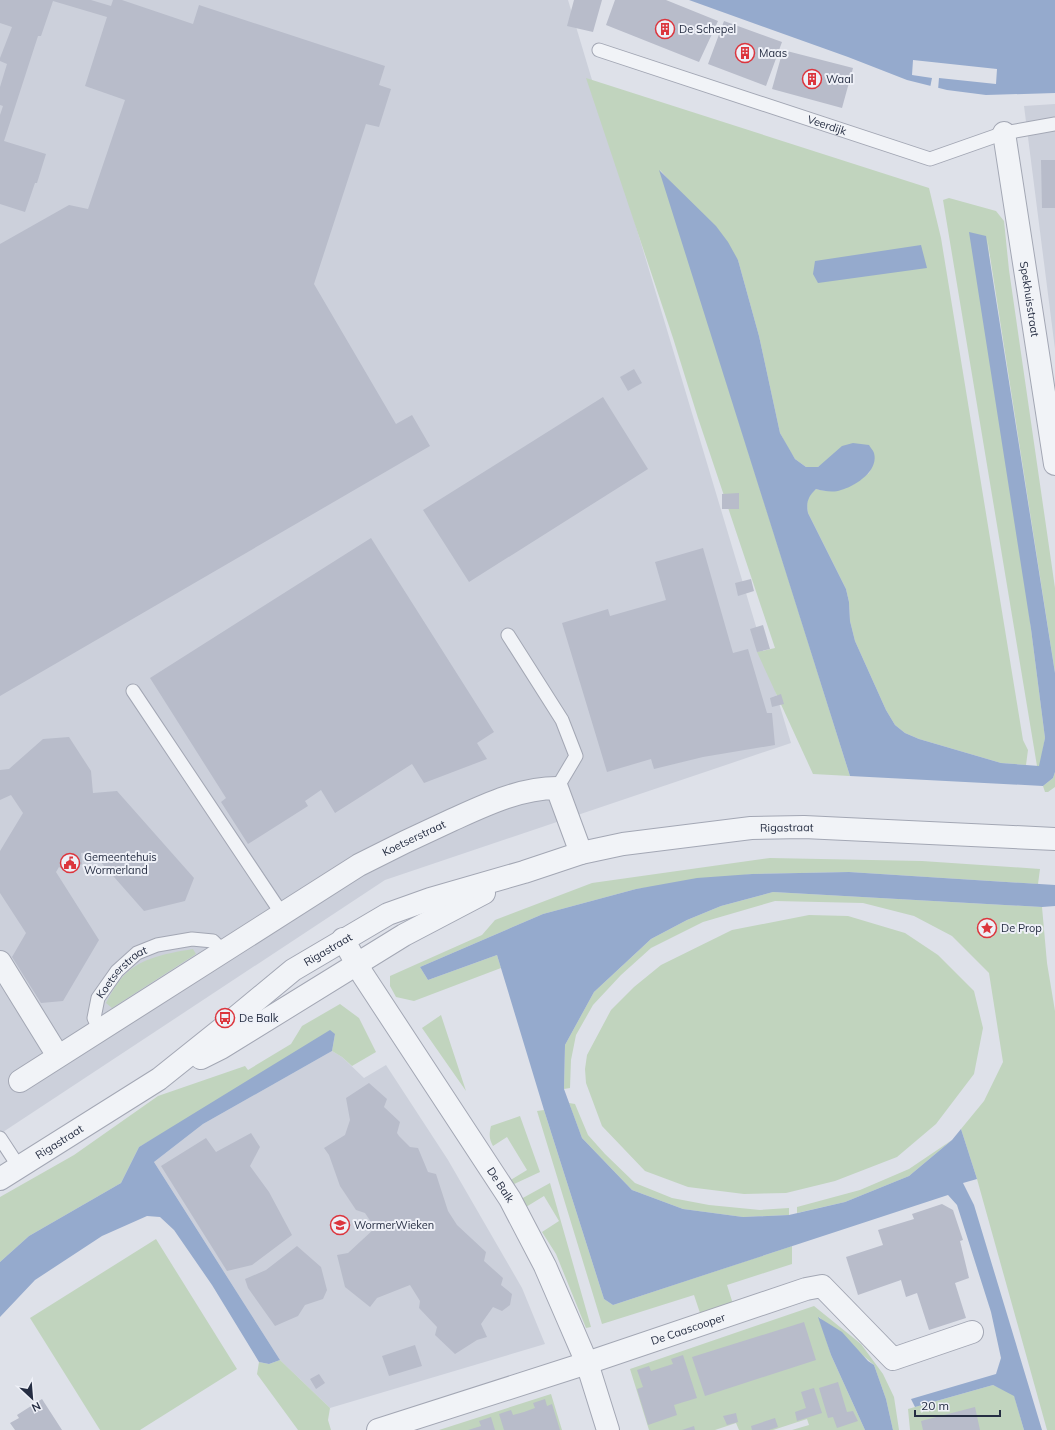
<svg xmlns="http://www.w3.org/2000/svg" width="1055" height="1430" font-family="Mulish,sans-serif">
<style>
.built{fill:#ccd0db}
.green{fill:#c1d4be}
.water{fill:#95aacd}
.pier{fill:#dee1e9}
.building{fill:#b8bcca}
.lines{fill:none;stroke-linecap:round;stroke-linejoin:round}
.service-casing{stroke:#a3a7b4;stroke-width:15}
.minor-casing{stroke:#a3a7b4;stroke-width:24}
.service{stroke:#f1f3f7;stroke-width:13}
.minor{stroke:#f1f3f7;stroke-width:22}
.labels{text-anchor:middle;stroke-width:4;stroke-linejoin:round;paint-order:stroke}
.poi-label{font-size:11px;fill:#252d42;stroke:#eef0f7;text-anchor:start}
.street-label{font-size:11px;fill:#252d42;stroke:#eef0f7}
</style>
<rect width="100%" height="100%" fill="#dee1e9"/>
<path class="built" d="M 0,0 L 568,0 L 791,743 L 385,880 L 0,1134 Z
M 1055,104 L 1055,349 L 1024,106 Z
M 332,1051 L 342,1057 L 364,1078 L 386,1065 L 448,1160 L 522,1288 L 545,1344 L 330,1408 L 280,1360 L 154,1162 L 203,1124 Z"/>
<path class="green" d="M 586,78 L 929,188 L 941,238 L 1023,740 L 1028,750 L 1026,765 L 1001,763 L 919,739 L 905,733 L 895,725 L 886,710 L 855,641 L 850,621 L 849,602 L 846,589 L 808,513 C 806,501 807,497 816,489 L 826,491 L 854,484 L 869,473 L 874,462 L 825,462 L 818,467 L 806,467 L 795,459 L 788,448 L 780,433 L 759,336 L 738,260 L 660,170 L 850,776 L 813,774 L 757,652 L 775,648 L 698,418 L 673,338 Z
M 949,198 L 996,211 L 1004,221 L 1009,270 L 1055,588 L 1055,673 L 987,237 L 1031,629 L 1045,738 L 1040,766 L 1037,766 L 943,200 Z
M 1055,772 L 1055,787 L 1048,792 L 1045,792 L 1043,786 L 1053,778 Z
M 770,858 L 922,861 L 1040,869 L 1038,884 L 849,872 L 752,874 L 636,889 L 543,914 L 420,967 L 428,980 L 497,955 L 501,968 L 414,1001 L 396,997 L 390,986 L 390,976 L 482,935 L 495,920 L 592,883 Z
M 773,892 L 1042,907 L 1047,963 L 1055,1011 L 1055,1430 L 1047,1430 L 977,1179 L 961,1129 L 984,1101 L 1003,1062 L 989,973 L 952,936 L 914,916 L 863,903 L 775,901 L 703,922 L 651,948 L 621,975 L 593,1005 L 576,1035 L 571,1060 L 570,1088 L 564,1089 L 565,1045 L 594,992 L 651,939 L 687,920 L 721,906 Z
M 809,915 L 848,916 L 905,933 L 938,955 L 974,991 L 983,1028 L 974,1074 L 936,1124 L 897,1157 L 835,1181 L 786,1193 L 744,1194 L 688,1187 L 645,1171 L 602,1126 L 586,1083 L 585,1069 L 587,1055 L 611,1010 L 634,987 L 661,965 L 732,930 Z
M 193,949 L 196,954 L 112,1008 L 106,1003 C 109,997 113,990 117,984 C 135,958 164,954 193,949 Z
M 340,1004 L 359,1018 L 376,1052 L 352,1066 L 342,1057 L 332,1051 L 335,1034 L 139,1147 L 121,1183 L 29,1236 L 0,1262 L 0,1197 L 74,1155 L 158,1096 L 245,1066 L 248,1070 L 291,1044 L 302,1026 Z
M 441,1015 L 466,1091 L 422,1028 Z
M 569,1103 L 575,1104 L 588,1135 L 605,1154 L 635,1183 L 672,1198 L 709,1205 L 760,1210 L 789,1208 L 789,1215 L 743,1217 L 683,1209 L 632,1190 L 582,1138 Z
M 544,1110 L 604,1299 L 613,1305 L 792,1246 L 792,1264 L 727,1285 L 733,1304 L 700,1313 L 694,1295 L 602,1324 L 537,1111 Z
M 520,1116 L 540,1172 L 512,1185 L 509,1181 L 527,1170 L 507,1137 L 493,1146 C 489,1139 489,1134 491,1126 Z
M 952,1140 L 909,1176 L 845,1202 L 797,1213 L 797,1207 L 860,1190 L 909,1169 Z
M 550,1183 L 591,1327 L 586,1328 L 556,1254 L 542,1232 L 559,1221 L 544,1196 L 526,1207 L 521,1199 Z
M 156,1239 L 237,1369 L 140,1430 L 100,1430 L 30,1318 Z
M 814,1306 L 861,1344 L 883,1374 L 894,1397 L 899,1430 L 893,1430 L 886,1399 L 874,1365 L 819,1317 L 831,1355 L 865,1430 L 792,1430 L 809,1425 L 807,1419 L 773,1430 L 739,1430 L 736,1423 L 715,1430 L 649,1430 L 630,1369 Z
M 280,1360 L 330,1408 L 328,1420 L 331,1430 L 298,1430 L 257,1374 L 259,1362 L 269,1364 Z
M 993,1385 L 1014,1395 L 1024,1430 L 910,1430 L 908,1409 Z
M 551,1394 L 562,1430 L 439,1430 Z"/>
<path class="water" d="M 689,0 L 1055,0 L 1055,93 L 986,95 L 947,90 L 907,80 L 848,57 Z
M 659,170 L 716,226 L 728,242 L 738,260 L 759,336 L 780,433 L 795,459 L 806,467 L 818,467 L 842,446 L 853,443 L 869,445 C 870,447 873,450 874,453 C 879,471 855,486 841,490 C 833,493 824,491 816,489 C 808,497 806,502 808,513 L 846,589 L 849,602 L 850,621 L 855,641 L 886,710 L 895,725 L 905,733 L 919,739 L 1001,763 L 1039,766 L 1045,738 L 1031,629 L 969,232 L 986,236 L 1055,673 L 1055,772 L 1053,778 L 1043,786 L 850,776 Z
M 921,245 L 927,268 L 818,283 L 813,274 L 815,261 Z
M 849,872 L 1055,885 L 1055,906 L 1042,907 L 773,892 L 721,906 L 687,920 L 651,939 L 594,992 L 565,1045 L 564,1089 L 582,1138 L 632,1190 L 683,1209 L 743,1217 L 789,1215 L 845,1202 L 909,1176 L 952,1140 L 961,1129 L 977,1179 L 963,1183 L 974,1205 L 1042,1430 L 1024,1430 L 1014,1396 L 993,1385 L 915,1407 L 911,1399 L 996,1374 L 1001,1358 L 991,1312 L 957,1205 L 948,1195 L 613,1305 L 604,1299 L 544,1110 L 497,955 L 428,980 L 420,967 L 543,914 L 636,889 L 697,878 L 752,874 Z
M 330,1030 L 335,1034 L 332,1051 L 203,1124 L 154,1162 L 280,1360 L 269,1364 L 259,1362 L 212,1285 L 174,1230 L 160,1217 L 147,1216 L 102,1236 L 35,1280 L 0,1317 L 0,1262 L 29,1236 L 121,1183 L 139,1147 Z
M 818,1317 L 842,1332 L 868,1361 L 874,1365 L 886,1399 L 893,1430 L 865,1430 L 831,1355 Z"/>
<path class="pier" d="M 913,60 L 997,69 L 996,84 L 939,78 L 938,90 L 930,88 L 932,78 L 912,75 Z"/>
<path class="building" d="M 0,0 L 91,0 L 111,6 L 113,0 L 122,0 L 193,24 L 199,5 L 385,66 L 379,85 L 391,89 L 379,127 L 366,124 L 314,284 L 396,424 L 412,415 L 430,446 L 0,696 L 0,244 L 69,205 L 88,209 L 125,100 L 85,86 L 107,17 L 53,1 L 41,36 L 38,36 L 4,141 L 46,154 L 37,183 L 35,183 L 25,212 L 0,204 L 0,115 L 3,106 L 0,105 L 0,87 L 7,64 L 0,61 L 0,58 L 12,27 L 0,23 Z
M 574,0 L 602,0 L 593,32 L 567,26 Z
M 615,0 L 666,0 L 718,21 L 699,62 L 606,25 Z
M 724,21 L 782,42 L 766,86 L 708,64 Z
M 783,50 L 853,68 L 842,108 L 772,89 Z
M 1041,160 L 1055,160 L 1055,208 L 1042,208 Z
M 634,369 L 642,383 L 628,391 L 620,377 Z
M 603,397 L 648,469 L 469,582 L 423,510 Z
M 739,493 L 739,509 L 722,509 L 722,494 Z
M 371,538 L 494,732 L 477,743 L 487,759 L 424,783 L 412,764 L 335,813 L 321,790 L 305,801 L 308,806 L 248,844 L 221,802 L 226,798 L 150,678 Z
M 703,548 L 733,653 L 748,649 L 767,713 L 772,713 L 775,745 L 703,757 L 654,769 L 651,759 L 607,772 L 562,623 L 608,609 L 610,616 L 666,600 L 655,562 Z
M 751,579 L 754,591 L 738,596 L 735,583 Z
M 763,625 L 770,649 L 757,652 L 750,629 Z
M 781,694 L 784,704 L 772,707 L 770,698 Z
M 69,737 L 91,771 L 93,793 L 117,791 L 194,878 L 185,901 L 144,911 L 92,852 L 81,853 L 82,864 L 69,873 L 59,867 L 56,872 L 99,940 L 63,1001 L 41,1003 L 12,957 L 26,933 L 0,893 L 0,851 L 23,813 L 11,795 L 0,800 L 0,770 L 9,769 L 43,739 Z
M 369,1083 L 387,1099 L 384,1107 L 400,1122 L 397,1133 L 399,1136 L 410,1147 L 418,1148 L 428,1172 L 436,1174 L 448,1211 L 457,1225 L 486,1252 L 484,1261 L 503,1278 L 501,1285 L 512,1294 L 510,1305 L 502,1311 L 493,1307 L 481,1324 L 487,1337 L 477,1340 L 455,1354 L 435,1335 L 437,1327 L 419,1308 L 420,1301 L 410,1285 L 377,1298 L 370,1307 L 345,1287 L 337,1255 L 348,1253 L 375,1228 L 365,1213 L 356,1210 L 340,1186 L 329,1155 L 324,1148 L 345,1135 L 350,1120 L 346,1098 Z
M 251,1133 L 260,1147 L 250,1166 L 269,1192 L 292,1235 L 252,1265 L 227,1271 L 161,1166 L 206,1138 L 216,1152 Z
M 942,1204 L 953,1210 L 963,1240 L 960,1241 L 969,1278 L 955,1283 L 966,1318 L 929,1330 L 917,1293 L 906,1297 L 901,1280 L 858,1295 L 846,1257 L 883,1245 L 878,1230 L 914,1219 L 912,1214 Z
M 297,1246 L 321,1267 L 327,1290 L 323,1299 L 305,1305 L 298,1316 L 275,1326 L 248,1288 L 245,1279 L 266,1270 Z
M 804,1322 L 816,1360 L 705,1396 L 692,1357 Z
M 415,1345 L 422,1366 L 389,1376 L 382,1356 Z
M 683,1355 L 697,1398 L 674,1405 L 677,1415 L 648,1425 L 637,1389 L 643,1387 L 637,1370 L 649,1366 L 651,1371 L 673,1364 L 671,1359 Z
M 319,1374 L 325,1383 L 316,1389 L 310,1379 Z
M 838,1382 L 847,1412 L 853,1411 L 858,1421 L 837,1428 L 833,1417 L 828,1418 L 819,1388 Z
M 814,1388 L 822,1413 L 797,1421 L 795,1412 L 806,1408 L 801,1392 Z
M 42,1399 L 62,1430 L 15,1430 L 10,1423 L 19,1418 L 17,1415 Z
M 545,1399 L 547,1406 L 552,1404 L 560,1430 L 504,1430 L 499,1414 L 511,1410 L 513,1415 L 524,1412 L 535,1408 L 533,1403 Z
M 975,1407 L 980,1430 L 923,1430 L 921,1421 Z
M 736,1413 L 738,1422 L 727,1425 L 723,1416 Z
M 491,1417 L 495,1430 L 468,1430 L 481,1426 L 479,1421 Z
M 775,1418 L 778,1427 L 769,1430 L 752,1430 L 751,1426 Z
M 694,1426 L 695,1430 L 682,1430 Z"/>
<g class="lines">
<g class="service-casing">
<g id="service">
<path id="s1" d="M 599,50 L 930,159 L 1004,133 L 1055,124"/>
<path d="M 508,635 L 562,720 L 576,756 L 557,788"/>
<path d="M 133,691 L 282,914"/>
<path id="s2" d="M 99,1029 L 94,1018 L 98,998 L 117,971 L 137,953 L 157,945 L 192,939 L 213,941 L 223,951"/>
<path d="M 0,1138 L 19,1167"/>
</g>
</g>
<g class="minor-casing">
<g id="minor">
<path id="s3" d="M 1004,133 L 1055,464"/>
<path id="s4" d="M 343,939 L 363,975 L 510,1199 L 545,1266 L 568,1319 L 587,1363 L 608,1430"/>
<path d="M 0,962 L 58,1056"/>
<path d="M 201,1058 L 221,1048 L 404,935 L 484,893"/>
<path id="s5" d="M 20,1081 L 359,865 C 390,849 421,834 452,820 C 485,805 520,788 557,788 L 581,853"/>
<path id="s6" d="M 0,1179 L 159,1079 L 224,1027 L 293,970 L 388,914 L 430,899 L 524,872 L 581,853 L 623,844 L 751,828 L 804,827 L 1055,839"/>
<path id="s7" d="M 378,1430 L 587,1363 L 806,1289 L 822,1286 L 893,1359 L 972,1332"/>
</g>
</g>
<use href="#service" class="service"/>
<use href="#minor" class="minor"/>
</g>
<defs>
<g id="building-ring" transform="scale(1)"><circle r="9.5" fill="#eef0f7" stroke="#dc353d" stroke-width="1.5"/><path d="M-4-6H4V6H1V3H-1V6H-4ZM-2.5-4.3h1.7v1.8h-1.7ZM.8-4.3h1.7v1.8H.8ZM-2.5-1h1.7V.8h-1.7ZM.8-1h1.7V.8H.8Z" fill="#dc353d"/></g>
<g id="civic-ring" transform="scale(1)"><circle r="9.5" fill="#eef0f7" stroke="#dc353d" stroke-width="1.5"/><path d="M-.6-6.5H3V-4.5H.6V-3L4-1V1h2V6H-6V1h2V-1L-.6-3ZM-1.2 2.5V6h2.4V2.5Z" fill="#dc353d"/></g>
<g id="sight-ring" transform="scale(1)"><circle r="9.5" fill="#eef0f7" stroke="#dc353d" stroke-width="1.5"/><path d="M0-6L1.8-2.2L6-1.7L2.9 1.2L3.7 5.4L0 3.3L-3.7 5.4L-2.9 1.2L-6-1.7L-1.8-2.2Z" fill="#dc353d"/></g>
<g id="bus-ring" transform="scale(1)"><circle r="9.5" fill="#eef0f7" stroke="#dc353d" stroke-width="1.5"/><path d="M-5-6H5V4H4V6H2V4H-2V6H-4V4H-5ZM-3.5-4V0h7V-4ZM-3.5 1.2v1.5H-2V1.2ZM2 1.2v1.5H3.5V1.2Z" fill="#dc353d"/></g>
<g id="school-ring" transform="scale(1)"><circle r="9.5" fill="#eef0f7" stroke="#dc353d" stroke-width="1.5"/><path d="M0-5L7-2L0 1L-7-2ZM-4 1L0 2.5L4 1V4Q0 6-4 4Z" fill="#dc353d"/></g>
</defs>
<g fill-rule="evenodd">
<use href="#building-ring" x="665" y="29"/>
<use href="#building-ring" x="745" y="53"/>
<use href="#building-ring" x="812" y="79"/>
<use href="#civic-ring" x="70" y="863"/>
<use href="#sight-ring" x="987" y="928"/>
<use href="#bus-ring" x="225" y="1018"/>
<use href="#school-ring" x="340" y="1225"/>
</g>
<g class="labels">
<g class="poi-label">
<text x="679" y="33">De Schepel</text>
<text x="759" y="57">Maas</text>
<text x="826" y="83">Waal</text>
<text x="84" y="861">Gemeentehuis<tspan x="84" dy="13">Wormerland</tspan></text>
<text x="1001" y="932">De Prop</text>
<text x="239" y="1022">De Balk</text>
<text x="354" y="1229">WormerWieken</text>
</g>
<g class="street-label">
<text dy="4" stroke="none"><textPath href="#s1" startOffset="240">Veerdijk</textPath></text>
<text dy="4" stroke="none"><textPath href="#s3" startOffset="168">Spekhuisstraat</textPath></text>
<text dy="4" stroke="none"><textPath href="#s6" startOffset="881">Rigastraat</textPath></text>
<text dy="4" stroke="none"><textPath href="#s5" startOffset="463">Koetserstraat</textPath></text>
<text dy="4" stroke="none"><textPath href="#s6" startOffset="401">Rigastraat</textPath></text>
<text dy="4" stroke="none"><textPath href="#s2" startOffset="68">Koetserstraat</textPath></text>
<text dy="4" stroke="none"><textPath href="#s6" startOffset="70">Rigastraat</textPath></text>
<text dy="4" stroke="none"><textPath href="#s4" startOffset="292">De Balk</textPath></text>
<text dy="4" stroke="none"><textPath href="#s7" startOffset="326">De Caascooper</textPath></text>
</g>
</g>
<g transform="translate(32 1398) rotate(154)" stroke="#eef0f7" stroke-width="3" paint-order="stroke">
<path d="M0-3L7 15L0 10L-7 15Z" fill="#252d42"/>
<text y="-6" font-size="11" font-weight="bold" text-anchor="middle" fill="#252d42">N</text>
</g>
<path d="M915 1410v6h85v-6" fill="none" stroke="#252d42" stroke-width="2"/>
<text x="921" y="1410" font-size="12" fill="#252d42" stroke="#eef0f7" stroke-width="3" paint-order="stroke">20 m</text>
</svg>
